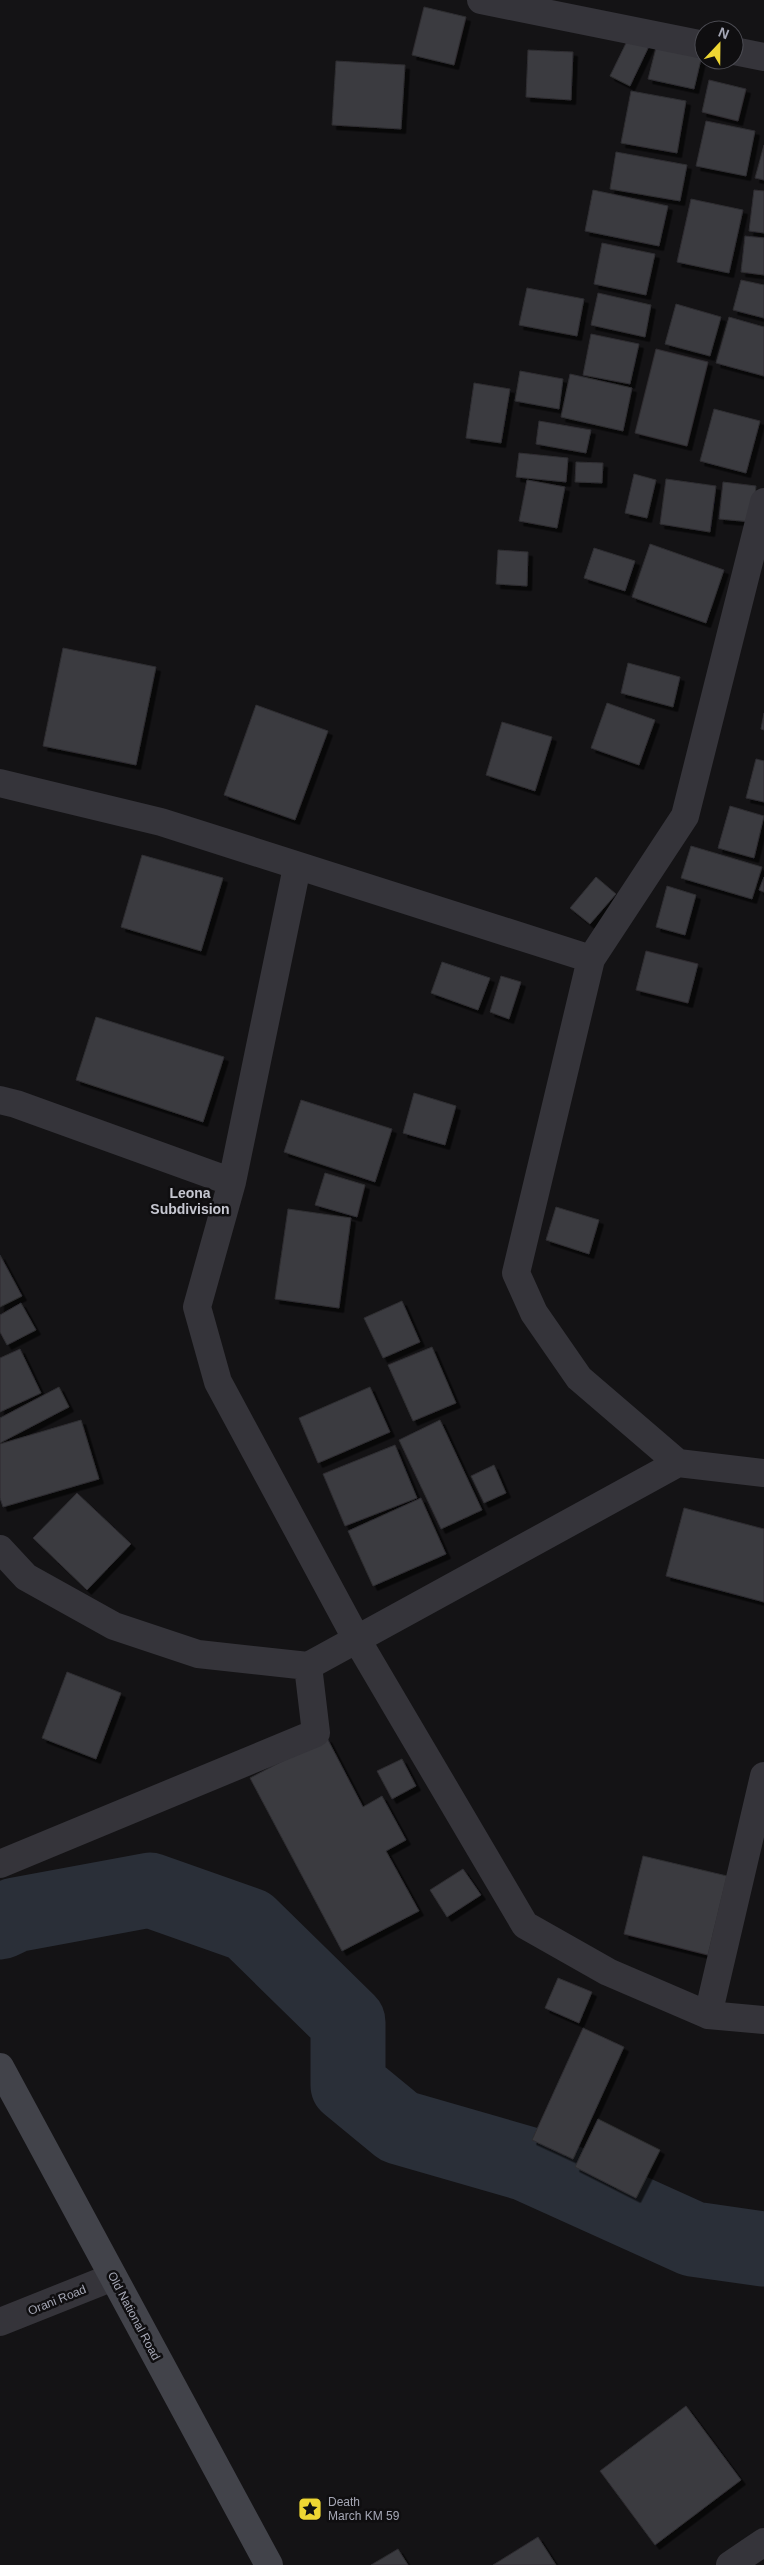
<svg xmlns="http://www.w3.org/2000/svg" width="764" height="2565" font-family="Helvetica,sans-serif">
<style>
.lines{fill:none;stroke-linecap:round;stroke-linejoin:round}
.river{stroke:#2a2f38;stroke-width:75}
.building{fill:#3b3b3f;stroke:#2e2d31;filter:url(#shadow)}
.street{stroke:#35343a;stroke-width:28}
.secondary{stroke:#42434a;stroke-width:28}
.labels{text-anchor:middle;stroke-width:5;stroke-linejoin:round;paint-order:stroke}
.street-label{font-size:12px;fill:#a5a7b5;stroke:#0f0e10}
.poi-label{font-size:12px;fill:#a5a7b5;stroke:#0f0e10;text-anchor:start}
.neighbourhood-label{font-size:14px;font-weight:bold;fill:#c6c7d1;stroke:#0f0e10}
</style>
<defs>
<filter id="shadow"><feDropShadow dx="4.5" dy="4.5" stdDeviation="0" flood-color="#0009"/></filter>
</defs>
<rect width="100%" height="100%" fill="#141315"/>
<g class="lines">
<path class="river" d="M 0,1922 L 15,1915 L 150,1890 L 249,1925 L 348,2022 L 348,2085 L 399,2127 L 527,2164 L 693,2239 L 764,2249"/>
</g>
<path class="building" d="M 424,7 L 466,17 L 454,65 L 412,55 Z
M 630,35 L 650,44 L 630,86 L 610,76 Z
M 657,44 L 702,55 L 694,89 L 648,79 Z
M 528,50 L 573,52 L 571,100 L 526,97 Z
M 336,61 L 405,65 L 401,129 L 332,125 Z
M 709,80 L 746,89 L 738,121 L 702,112 Z
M 631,91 L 686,101 L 677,153 L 621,143 Z
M 706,121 L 755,131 L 746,176 L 696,166 Z
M 764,145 L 764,180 L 755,178 Z
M 616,152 L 687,165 L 680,201 L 610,189 Z
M 593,190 L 668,206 L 659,246 L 585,231 Z
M 754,190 L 764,191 L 764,233 L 749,231 Z
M 691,199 L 743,210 L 729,273 L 677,262 Z
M 745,236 L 764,238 L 764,275 L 741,272 Z
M 602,243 L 655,254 L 646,295 L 594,284 Z
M 741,280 L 764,285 L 764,318 L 733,310 Z
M 527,288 L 584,299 L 577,336 L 519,325 Z
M 598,293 L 651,305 L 645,337 L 591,325 Z
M 676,304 L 721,317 L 710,356 L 665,344 Z
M 729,317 L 764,327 L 764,376 L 716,363 Z
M 591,334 L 639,344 L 630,384 L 583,375 Z
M 656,349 L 708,362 L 687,446 L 635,433 Z
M 520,371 L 563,379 L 559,409 L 515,401 Z
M 570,374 L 632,388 L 623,431 L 561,417 Z
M 474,383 L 510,389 L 501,443 L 466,438 Z
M 714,409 L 760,421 L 746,473 L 700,461 Z
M 539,421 L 591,430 L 586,453 L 536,444 Z
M 519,453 L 568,458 L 566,482 L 516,477 Z
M 576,462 L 603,463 L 602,483 L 575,482 Z
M 634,474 L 656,480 L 647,518 L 625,513 Z
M 666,479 L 716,486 L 710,532 L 660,524 Z
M 527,480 L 565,487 L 557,528 L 519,521 Z
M 723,482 L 756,486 L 752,522 L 719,519 Z
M 650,544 L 724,570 L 706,623 L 632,597 Z
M 594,548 L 635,561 L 625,591 L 584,578 Z
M 498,550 L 528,552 L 527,586 L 496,584 Z
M 63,648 L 156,667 L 136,765 L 43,746 Z
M 628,663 L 680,677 L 673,707 L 621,693 Z
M 607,703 L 655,720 L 639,765 L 591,748 Z
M 256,705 L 328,731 L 295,820 L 224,795 Z
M 764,713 L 764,730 L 761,729 Z
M 502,722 L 552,737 L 535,791 L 486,775 Z
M 756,759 L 764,761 L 764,802 L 746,798 Z
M 730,806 L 764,816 L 754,858 L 718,848 Z
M 691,846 L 762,867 L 752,899 L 681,878 Z
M 142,855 L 223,878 L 201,951 L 121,927 Z
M 596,877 L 616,894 L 590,924 L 570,908 Z
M 764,877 L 764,892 L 759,890 Z
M 667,886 L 696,895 L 685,935 L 656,927 Z
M 646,951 L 698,964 L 688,1003 L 636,990 Z
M 442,962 L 490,978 L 478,1010 L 431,993 Z
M 501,976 L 521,982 L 509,1019 L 490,1012 Z
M 96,1017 L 224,1057 L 203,1122 L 76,1080 Z
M 414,1093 L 456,1106 L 445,1145 L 403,1133 Z
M 301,1100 L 392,1129 L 375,1182 L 284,1152 Z
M 325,1173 L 365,1185 L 357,1217 L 315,1205 Z
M 556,1207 L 599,1220 L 589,1254 L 546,1240 Z
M 288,1209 L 351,1218 L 339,1308 L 275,1299 Z
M 0,1255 L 22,1296 L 0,1307 Z
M 402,1301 L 420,1342 L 383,1358 L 364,1318 Z
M 21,1303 L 36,1330 L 7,1345 L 0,1332 L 0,1315 Z
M 432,1347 L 456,1403 L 413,1421 L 388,1365 Z
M 20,1349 L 41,1393 L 0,1412 L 0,1358 Z
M 59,1387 L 69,1407 L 0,1443 L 0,1418 Z
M 370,1387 L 390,1432 L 318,1463 L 299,1418 Z
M 81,1420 L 99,1479 L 3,1507 L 0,1498 L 0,1444 Z
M 440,1420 L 482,1510 L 441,1529 L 399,1440 Z
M 395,1445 L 417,1498 L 345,1526 L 323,1474 Z
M 494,1465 L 506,1493 L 484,1503 L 471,1476 Z
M 77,1493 L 131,1544 L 87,1590 L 33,1538 Z
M 421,1498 L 446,1554 L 373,1586 L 348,1531 Z
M 684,1508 L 764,1529 L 764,1602 L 666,1576 Z
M 67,1672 L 121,1693 L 96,1759 L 42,1738 Z
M 327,1738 L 363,1807 L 382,1796 L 406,1840 L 386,1851 L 419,1911 L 342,1951 L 250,1778 Z
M 402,1759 L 416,1786 L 392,1799 L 377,1771 Z
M 643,1856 L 727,1876 L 708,1955 L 624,1934 Z
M 463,1869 L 481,1895 L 447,1917 L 430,1890 Z
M 558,1978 L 592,1992 L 579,2023 L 545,2008 Z
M 583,2028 L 624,2047 L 573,2159 L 532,2140 Z
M 598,2119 L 660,2150 L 636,2198 L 575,2167 Z
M 686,2406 L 741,2480 L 655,2545 L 600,2471 Z
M 538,2537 L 556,2565 L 493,2565 Z
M 398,2549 L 408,2565 L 371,2565 Z"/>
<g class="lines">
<path class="street" d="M 481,0 L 704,45
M 734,51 L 764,57
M 0,783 L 161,822 L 591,959
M 297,867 L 232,1182 L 197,1307 L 218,1382 L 356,1638 L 525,1925 L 608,1972 L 708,2015 L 764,2020
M 0,1100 L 16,1104 L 232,1182
M 678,1463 L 579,1378 L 534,1313 L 516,1273 L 591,959 L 685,816 L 764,502
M 0,1549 L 26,1577 L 114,1626 L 198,1654 L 308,1666 L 678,1463 L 764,1473
M 0,1864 L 316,1733 L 308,1666
M 708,2015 L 764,1776
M 0,2322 L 113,2277
M 730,2565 L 764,2542"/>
<path class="secondary" d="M 0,2067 L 269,2565"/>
</g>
<defs>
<g id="sight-square" transform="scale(1.25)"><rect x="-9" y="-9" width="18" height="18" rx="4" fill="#eed633" stroke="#0f0e10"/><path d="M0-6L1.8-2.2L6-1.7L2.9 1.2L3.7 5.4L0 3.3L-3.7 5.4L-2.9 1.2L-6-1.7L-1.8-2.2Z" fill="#111"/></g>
</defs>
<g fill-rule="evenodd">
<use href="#sight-square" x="310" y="2509"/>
</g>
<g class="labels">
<g class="street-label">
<text transform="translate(57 2300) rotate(-22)" y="4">Orani Road</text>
<text transform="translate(134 2316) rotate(62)" y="4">Old National Road</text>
</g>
<g class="poi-label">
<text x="328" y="2506">Death<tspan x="328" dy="14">March KM 59</tspan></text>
</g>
<g class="neighbourhood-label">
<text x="190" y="1198">Leona<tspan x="190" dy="16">Subdivision</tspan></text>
</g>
</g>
<g transform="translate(719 45) rotate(22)"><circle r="24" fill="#0f0e10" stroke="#4b4b52"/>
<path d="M0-4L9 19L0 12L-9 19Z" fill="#eed633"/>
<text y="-8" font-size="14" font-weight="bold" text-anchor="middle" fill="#a5a7b5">N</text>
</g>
</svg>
